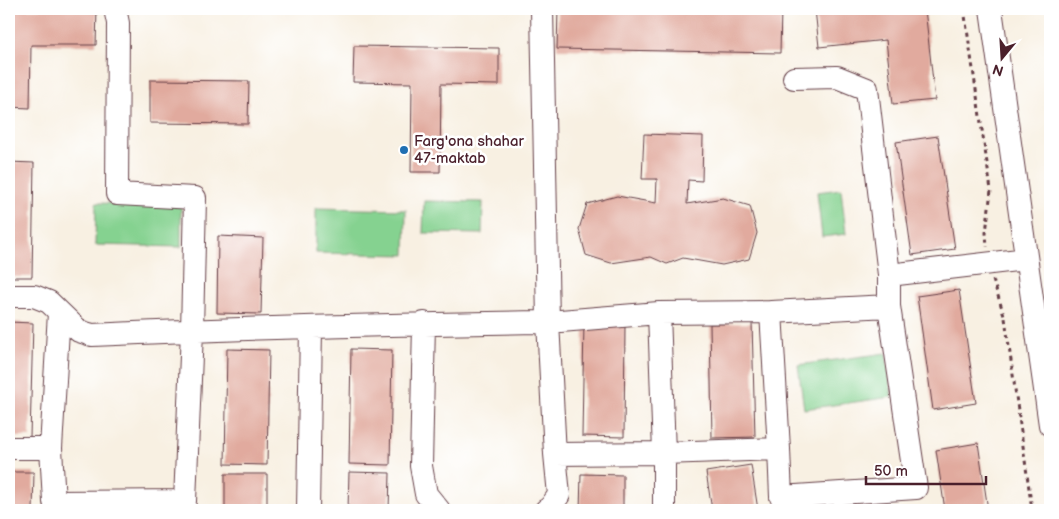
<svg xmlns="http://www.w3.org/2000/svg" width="1059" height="519" font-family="'Balsamiq Sans',sans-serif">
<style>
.green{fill:#85d290;stroke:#68785e}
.building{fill:#e1aa9e}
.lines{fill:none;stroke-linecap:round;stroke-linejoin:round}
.minor-casing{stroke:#643e46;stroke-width:24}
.path{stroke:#643e46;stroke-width:3;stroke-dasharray:4 4;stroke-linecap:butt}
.minor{stroke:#fff;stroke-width:22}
.poi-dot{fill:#1f6fb2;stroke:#fff;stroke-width:2}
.labels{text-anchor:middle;stroke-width:5;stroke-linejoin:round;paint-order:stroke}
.poi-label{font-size:15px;fill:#4a1f2b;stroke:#fff;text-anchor:start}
</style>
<rect width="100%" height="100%" fill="#fff"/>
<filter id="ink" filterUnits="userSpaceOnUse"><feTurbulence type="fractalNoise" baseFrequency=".02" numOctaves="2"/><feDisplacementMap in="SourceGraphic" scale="10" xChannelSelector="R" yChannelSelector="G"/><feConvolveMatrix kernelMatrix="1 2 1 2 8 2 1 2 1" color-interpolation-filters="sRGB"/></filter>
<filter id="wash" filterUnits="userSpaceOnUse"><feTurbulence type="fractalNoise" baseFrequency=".0096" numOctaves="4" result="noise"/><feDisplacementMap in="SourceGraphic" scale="20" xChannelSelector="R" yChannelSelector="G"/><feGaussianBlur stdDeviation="1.12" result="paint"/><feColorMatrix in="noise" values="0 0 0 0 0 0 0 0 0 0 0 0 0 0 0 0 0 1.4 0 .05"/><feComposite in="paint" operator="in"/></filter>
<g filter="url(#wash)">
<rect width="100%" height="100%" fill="#f8f0e2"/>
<path class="green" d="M 841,189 L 846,234 L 822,237 L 817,192 Z
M 424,201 L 483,202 L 482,234 L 423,233 Z
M 96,203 L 181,205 L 181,247 L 95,245 Z
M 316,208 L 406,210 L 405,255 L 316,253 Z
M 886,353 L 892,397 L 804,409 L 798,365 Z"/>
<g id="blocks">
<path class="building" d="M 9,9 L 97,9 L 96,45 L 31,45 L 30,108 L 9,107 Z
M 558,9 L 781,9 L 780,53 L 557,49 Z
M 815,9 L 925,9 L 935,100 L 893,104 L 886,40 L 819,47 Z
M 354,46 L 499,48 L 499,85 L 441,84 L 440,172 L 411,172 L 412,83 L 353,82 Z
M 150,80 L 249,81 L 248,124 L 150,123 Z
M 644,134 L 703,136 L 702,181 L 688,180 L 687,204 L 723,198 L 750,206 L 757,233 L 749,259 L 722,265 L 683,258 L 667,264 L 651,257 L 611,263 L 586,255 L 579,229 L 587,204 L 617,196 L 656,203 L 657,179 L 642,179 Z
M 938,136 L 955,249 L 912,255 L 896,142 Z
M 9,162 L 34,163 L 32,277 L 9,277 Z
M 218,236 L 263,238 L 261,314 L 217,313 Z
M 959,290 L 976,403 L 933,410 L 917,296 Z
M 9,322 L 33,323 L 30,437 L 9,437 Z
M 584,322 L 625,322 L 624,437 L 582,436 Z
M 752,323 L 755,437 L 712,438 L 710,324 Z
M 227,349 L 269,350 L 267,465 L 225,464 Z
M 351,349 L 392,350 L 390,465 L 349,464 Z
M 978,443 L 988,510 L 945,510 L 936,450 Z
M 751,465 L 758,510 L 712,510 L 706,472 Z
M 9,472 L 34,472 L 33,510 L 9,510 Z
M 349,472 L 390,473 L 389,510 L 348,510 Z
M 225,474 L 267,474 L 267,510 L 225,510 Z
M 581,474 L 623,475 L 623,510 L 580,510 Z"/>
</g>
</g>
<g filter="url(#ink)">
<use href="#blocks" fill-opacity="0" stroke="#643e46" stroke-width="1"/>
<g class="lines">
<g class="minor-casing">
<path id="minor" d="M 991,9 L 1050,425
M 794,78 L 837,77 L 867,89 L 889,275
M 9,296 L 34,296 L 49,302 L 79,331 L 92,335 C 244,328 396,324 548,322 L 542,9
M 659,313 L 664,453 L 664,510
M 424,323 L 421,466 L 426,494 L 439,510
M 9,448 L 51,448 L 59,313
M 51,448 L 54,502 L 185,501 L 192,331 L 195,198 L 117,194 L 118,23 L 115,9
M 779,449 L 781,497 L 916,488 L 889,306
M 555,454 L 548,322 L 659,313 L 771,312 L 889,306 L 889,275 L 1026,259
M 308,510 L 311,327
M 546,510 L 548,510 L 559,495 L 555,454 L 664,453 L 779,449 L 771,312"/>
</g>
<path class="path" d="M 964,9 L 991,190 L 986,233 L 987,247
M 993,280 L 1005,318 L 1032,510"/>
<use href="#minor" class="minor"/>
</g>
</g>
<circle class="poi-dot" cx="404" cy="150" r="5"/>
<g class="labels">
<g class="poi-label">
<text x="414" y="146">Farg'ona shahar<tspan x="414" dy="17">47-maktab</tspan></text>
</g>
</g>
<rect width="1059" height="519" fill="none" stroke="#fff" stroke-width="30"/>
<g transform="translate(1002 58) rotate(198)" stroke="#ffffff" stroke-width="4" paint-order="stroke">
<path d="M0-4L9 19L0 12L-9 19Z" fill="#4a1f2b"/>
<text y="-8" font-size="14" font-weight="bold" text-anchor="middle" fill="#4a1f2b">N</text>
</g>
<path d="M866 476v8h120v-8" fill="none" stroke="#4a1f2b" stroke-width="2.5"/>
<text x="874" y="476" font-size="15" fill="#4a1f2b" stroke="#ffffff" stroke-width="4" paint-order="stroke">50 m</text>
</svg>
